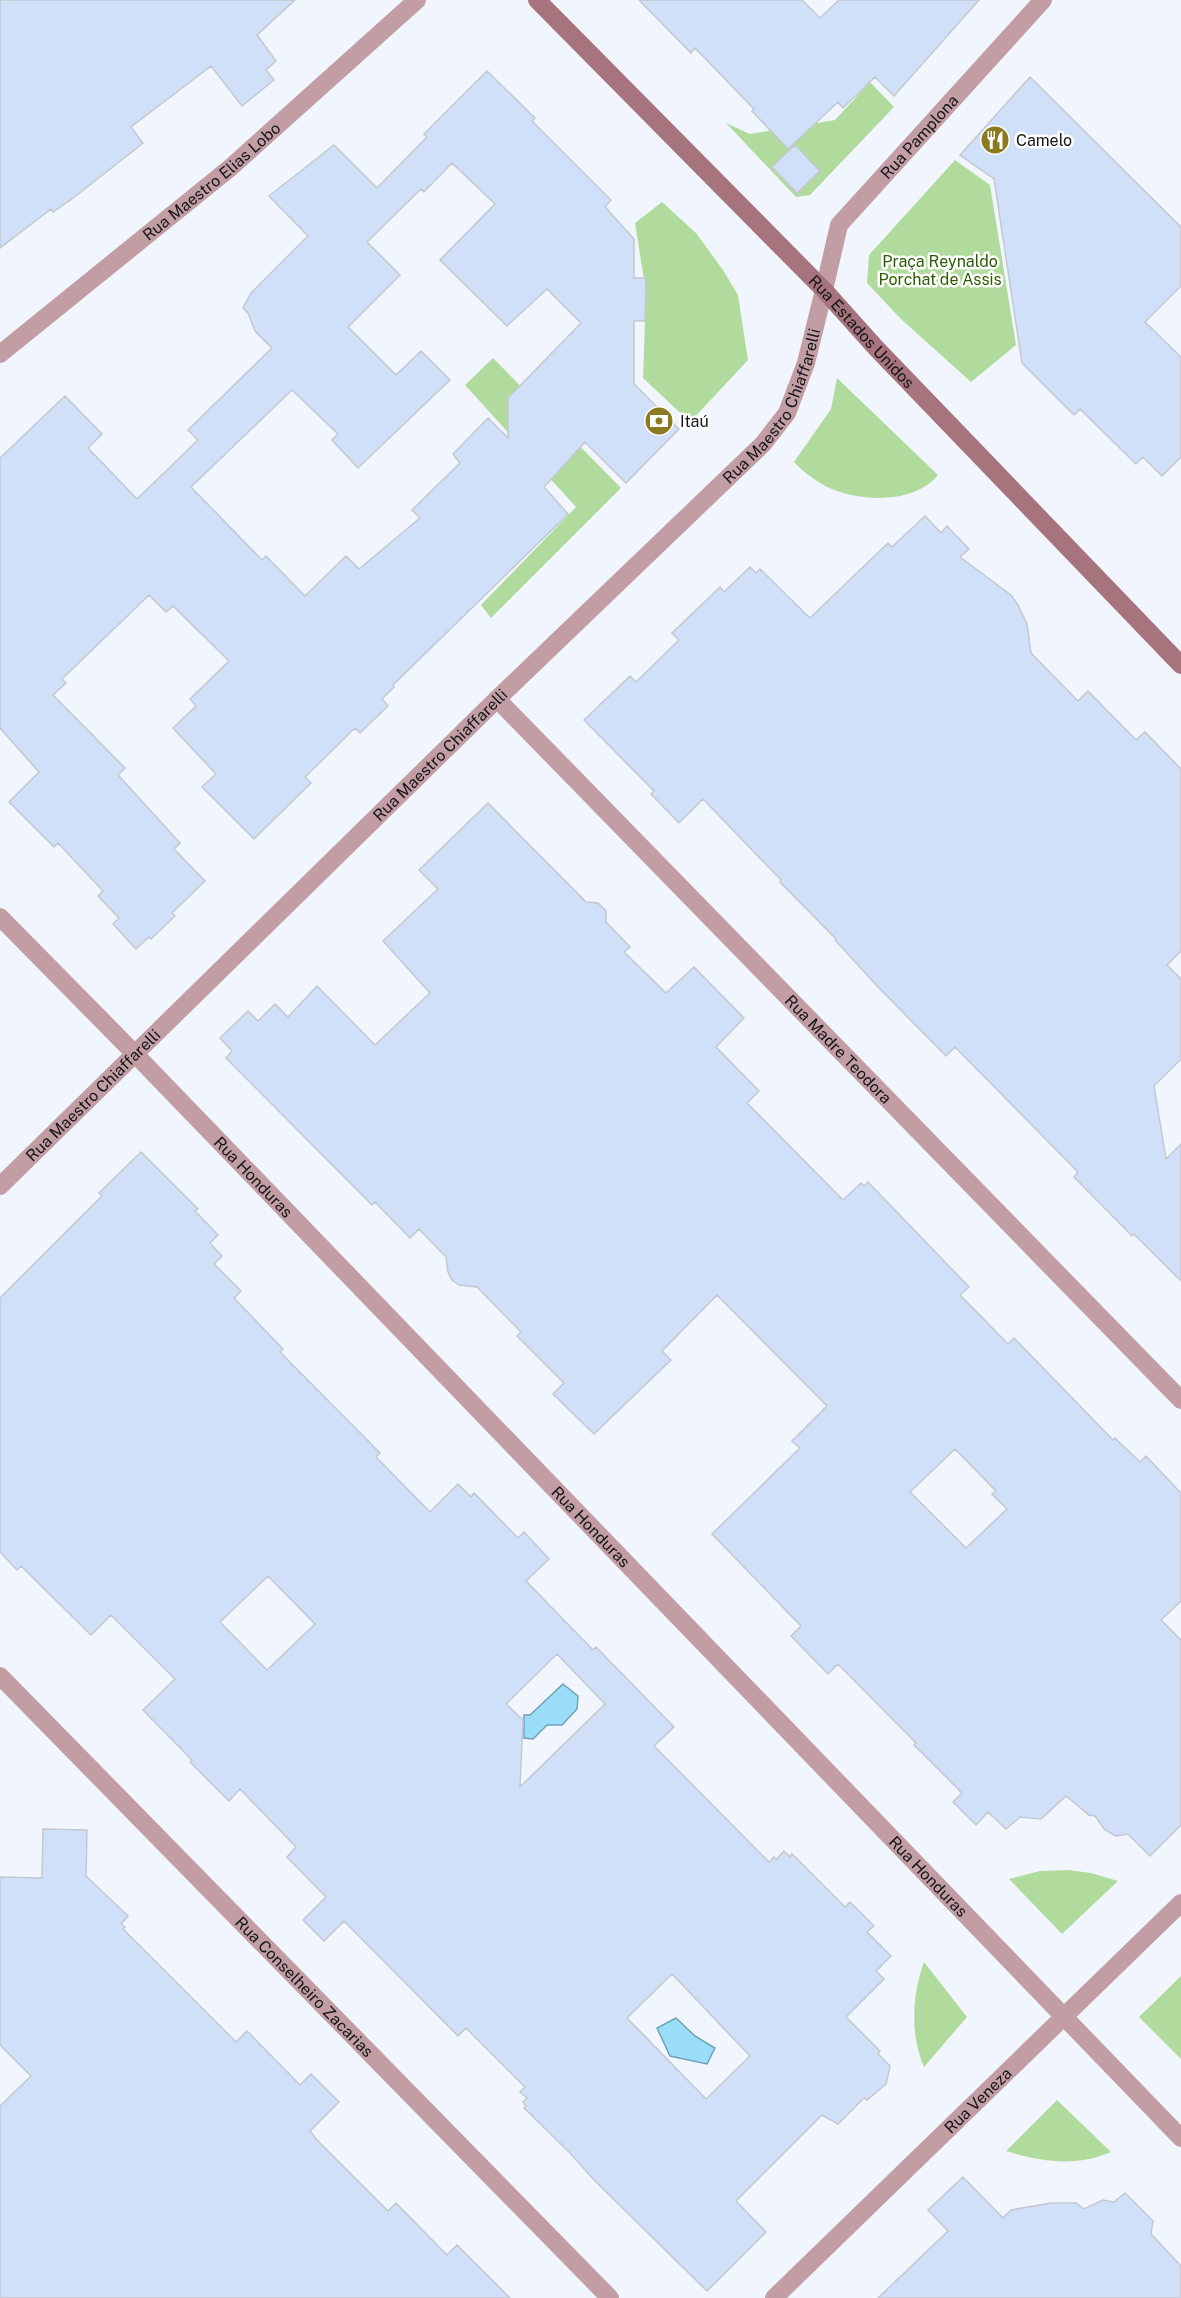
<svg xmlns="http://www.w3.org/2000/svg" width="1181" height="2298" font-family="'Public Sans',sans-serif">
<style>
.green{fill:#b1db9c}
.water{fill:#9addf8;stroke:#72a1b4;stroke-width:1.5}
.building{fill:#d1e0f9;stroke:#c3c8d0;stroke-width:1.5;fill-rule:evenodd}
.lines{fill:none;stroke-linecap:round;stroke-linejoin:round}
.minor{stroke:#c29ea4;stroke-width:18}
.tertiary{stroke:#c29ea4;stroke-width:18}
.secondary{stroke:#a7747d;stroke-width:18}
.labels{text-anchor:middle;stroke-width:5;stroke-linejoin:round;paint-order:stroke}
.street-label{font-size:16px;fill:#131417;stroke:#fff}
.poi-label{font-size:16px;fill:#131417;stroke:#fff;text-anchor:start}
.park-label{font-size:16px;fill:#2b5c00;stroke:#fff}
</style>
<rect width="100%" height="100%" fill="#f1f6fe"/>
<path class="green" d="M 870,82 L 894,107 L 810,195 L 796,197 L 726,123 L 750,134 L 835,120 Z
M 955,160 L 990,185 L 1016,345 L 971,382 L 901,319 L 867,283 L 869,255 Z
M 662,202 L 696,233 L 723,270 L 738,295 L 748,360 L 690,422 L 643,378 L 646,292 L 635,223 Z
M 493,358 L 621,488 L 491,618 L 481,605 L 576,507 L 465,385 Z
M 837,378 L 938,475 C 916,502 868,502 837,491 C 822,486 804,473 794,462 L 831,409 Z
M 1068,1870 L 1091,1873 L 1118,1881 L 1062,1934 L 1009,1879 L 1040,1871 Z
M 924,1962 L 967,2017 L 924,2067 C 910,2035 912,1995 924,1962 Z
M 1181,1976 L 1181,2059 L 1139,2017 Z
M 1057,2100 L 1111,2152 C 1077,2167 1040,2162 1006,2151 Z"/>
<path class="water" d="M 563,1684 L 578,1696 L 577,1709 L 562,1725 L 547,1725 L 533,1739 L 524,1738 L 524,1715 L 530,1715 Z
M 676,2018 L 695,2036 L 715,2048 L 707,2064 L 670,2056 L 657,2028 Z"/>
<path class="building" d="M 0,0 L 295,0 L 257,35 L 276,61 L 266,70 L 274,80 L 242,106 L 211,66 L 131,127 L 143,143 L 72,199 L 53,212 L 51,209 L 0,248 Z
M 639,0 L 802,0 L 820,18 L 839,0 L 979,0 L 894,96 L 875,77 L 843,108 L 838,102 L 788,149 L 752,111 L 754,109 L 695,48 L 691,53 Z
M 487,71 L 535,118 L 532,121 L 611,200 L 605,207 L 634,239 L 634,278 L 646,278 L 645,321 L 634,321 L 634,384 L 679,429 L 626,483 L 585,442 L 544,487 L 568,514 L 393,685 L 394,687 L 382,699 L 388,706 L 360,733 L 355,728 L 305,777 L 311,783 L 254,839 L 202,787 L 216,774 L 173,728 L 196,706 L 190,699 L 229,661 L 173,606 L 166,612 L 149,595 L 62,679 L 66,683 L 53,695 L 125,768 L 118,775 L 180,843 L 174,849 L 205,881 L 172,913 L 175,916 L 151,939 L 149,937 L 136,949 L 113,924 L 119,918 L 98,896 L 103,891 L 58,843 L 54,847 L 9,802 L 39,772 L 0,728 L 0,458 L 65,396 L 102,434 L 88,448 L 137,499 L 198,440 L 188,430 L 272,348 L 255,331 L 248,313 L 243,308 L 251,293 L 308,236 L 269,196 L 334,145 L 377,188 L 427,137 L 424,134 ZM 452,163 L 495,204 L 440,260 L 507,326 L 547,289 L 581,323 L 508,398 L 508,438 L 488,418 L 453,454 L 460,463 L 412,510 L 420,518 L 359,569 L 346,556 L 305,596 L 266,556 L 262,560 L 191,487 L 292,390 L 338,434 L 332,440 L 358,468 L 450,380 L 421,351 L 396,375 L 348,327 L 400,275 L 367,242 L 421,189 L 424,192 Z
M 1030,77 L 1181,227 L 1181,286 L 1145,322 L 1181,357 L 1181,457 L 1162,476 L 1143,457 L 1136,464 L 1080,409 L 1074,415 L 1022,363 L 994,179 L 960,155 Z
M 795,145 L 820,171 L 797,193 L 772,167 Z
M 925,516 L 941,533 L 947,526 L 969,549 L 960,557 L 1011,595 L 1018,605 L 1027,624 L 1031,653 L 1078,701 L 1088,691 L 1136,740 L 1145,732 L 1181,769 L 1181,951 L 1167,965 L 1181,979 L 1181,1059 L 1154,1086 L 1166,1159 L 1181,1144 L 1181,1281 L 1134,1234 L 1132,1236 L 1074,1177 L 1078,1172 L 955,1047 L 946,1056 L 880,989 L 835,940 L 836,939 L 780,882 L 781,880 L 703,799 L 679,823 L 651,794 L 654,791 L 584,720 L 630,676 L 636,682 L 679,640 L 672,633 L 720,587 L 724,592 L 750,567 L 756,573 L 760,569 L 810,618 L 888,543 L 892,547 Z
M 488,803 L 586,902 L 598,903 L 606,911 L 606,922 L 630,947 L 624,952 L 666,993 L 694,967 L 744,1018 L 716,1047 L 759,1091 L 747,1103 L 843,1200 L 861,1183 L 864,1186 L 868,1182 L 969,1287 L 960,1295 L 1008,1344 L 1014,1338 L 1113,1440 L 1115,1438 L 1140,1462 L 1146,1456 L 1181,1493 L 1181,1601 L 1161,1620 L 1181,1640 L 1181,1825 L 1150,1856 L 1128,1834 L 1116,1836 L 1105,1830 L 1095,1816 L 1089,1815 L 1066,1796 L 1041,1819 L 1020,1817 L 1006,1829 L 988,1812 L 976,1825 L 953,1802 L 962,1793 L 914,1745 L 916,1743 L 838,1664 L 828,1674 L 791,1636 L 801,1626 L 712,1534 L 800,1448 L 792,1441 L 827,1406 L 717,1295 L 662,1351 L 671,1360 L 594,1434 L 553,1394 L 564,1383 L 517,1336 L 521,1332 L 477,1287 L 459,1285 L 452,1280 L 448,1272 L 446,1257 L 419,1229 L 410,1238 L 375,1202 L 372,1205 L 226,1058 L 232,1051 L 220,1038 L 248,1011 L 258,1021 L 275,1004 L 288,1017 L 317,986 L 375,1045 L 430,993 L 383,941 L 438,889 L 419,870 ZM 955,1449 L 996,1491 L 992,1494 L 1007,1509 L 966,1548 L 910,1492 Z
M 141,1152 L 198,1209 L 195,1211 L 218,1235 L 210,1243 L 222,1256 L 214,1264 L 241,1291 L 234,1298 L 283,1349 L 280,1352 L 380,1453 L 376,1457 L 430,1512 L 458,1484 L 471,1497 L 474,1493 L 518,1538 L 524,1532 L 549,1559 L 526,1581 L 593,1650 L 596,1647 L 674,1727 L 654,1746 L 769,1862 L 774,1857 L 776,1860 L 784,1851 L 790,1857 L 792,1854 L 845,1907 L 850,1902 L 874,1926 L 867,1932 L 891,1956 L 876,1971 L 884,1979 L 846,2017 L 880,2051 L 878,2054 L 890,2066 L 886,2084 L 867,2100 L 864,2098 L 838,2124 L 822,2115 L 736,2201 L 766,2232 L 707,2291 L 595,2181 L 569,2152 L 524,2108 L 526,2106 L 523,2102 L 527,2098 L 520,2092 L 525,2087 L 466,2028 L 458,2036 L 344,1921 L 324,1941 L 303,1920 L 326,1897 L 287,1857 L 296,1847 L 240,1789 L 229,1801 L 190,1762 L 192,1760 L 143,1710 L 175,1679 L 111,1615 L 91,1635 L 21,1566 L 17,1570 L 0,1552 L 0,1298 L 102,1196 L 99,1193 ZM 268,1576 L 315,1624 L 267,1670 L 220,1622 ZM 557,1654 L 605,1704 L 520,1787 L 523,1720 L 506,1704 ZM 672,1974 L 750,2056 L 706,2099 L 627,2018 Z
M 43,1829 L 87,1830 L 86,1876 L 128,1916 L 121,1924 L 125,1927 L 123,1929 L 236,2042 L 247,2031 L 300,2085 L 311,2074 L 339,2102 L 310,2131 L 317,2140 L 388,2211 L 396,2203 L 447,2255 L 457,2245 L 510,2298 L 0,2298 L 0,2106 L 31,2076 L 0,2045 L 0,1877 L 42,1878 Z
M 963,2177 L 1003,2218 L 1011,2210 L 1051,2203 L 1076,2203 L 1084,2209 L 1103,2200 L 1114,2202 L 1125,2193 L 1153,2221 L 1151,2234 L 1181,2266 L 1181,2298 L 878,2298 L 948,2231 L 928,2210 Z"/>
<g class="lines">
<g class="minor">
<path id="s1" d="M 824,290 L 839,225 L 1043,0"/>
<path id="s2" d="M 497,699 L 1181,1400"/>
<path id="s3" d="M 0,917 L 135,1054 L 1181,2138"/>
<path id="s4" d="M 0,1676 L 610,2298"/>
</g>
<g class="tertiary">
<path id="s5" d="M 0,354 L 230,168 L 417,0"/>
<path id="s6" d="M 0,1186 L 497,699 L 763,444 L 787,413 L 806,363 L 824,290"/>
<path id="s7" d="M 774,2298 L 1181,1903"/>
</g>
<path class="secondary" id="s8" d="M 537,0 L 824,290 L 876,348 L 1181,665"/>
</g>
<defs>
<g id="restaurant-disc" transform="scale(1.5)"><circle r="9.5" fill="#8b7a1f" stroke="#fff"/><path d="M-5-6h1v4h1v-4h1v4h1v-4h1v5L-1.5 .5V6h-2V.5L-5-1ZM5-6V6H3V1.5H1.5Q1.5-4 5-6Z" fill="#fff"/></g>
<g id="bank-disc" transform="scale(1.5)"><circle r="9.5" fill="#8b7a1f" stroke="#fff"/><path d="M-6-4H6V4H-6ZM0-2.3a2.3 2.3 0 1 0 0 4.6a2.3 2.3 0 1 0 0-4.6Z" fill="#fff"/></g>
</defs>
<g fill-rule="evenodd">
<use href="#restaurant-disc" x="995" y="140"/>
<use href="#bank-disc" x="659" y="421"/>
</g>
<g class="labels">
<g class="street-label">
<text dy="6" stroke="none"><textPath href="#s1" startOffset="186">Rua Pamplona</textPath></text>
<text dy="6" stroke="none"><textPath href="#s5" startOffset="273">Rua Maestro Elias Lobo</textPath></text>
<text dy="6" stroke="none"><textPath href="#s8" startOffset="464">Rua Estados Unidos</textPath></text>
<text dy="6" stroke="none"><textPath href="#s6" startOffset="1102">Rua Maestro Chiaffarelli</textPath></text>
<text dy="6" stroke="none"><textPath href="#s6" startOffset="616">Rua Maestro Chiaffarelli</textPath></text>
<text dy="6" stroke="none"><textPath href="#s2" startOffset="489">Rua Madre Teodora</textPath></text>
<text dy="6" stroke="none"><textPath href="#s6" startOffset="130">Rua Maestro Chiaffarelli</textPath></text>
<text dy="6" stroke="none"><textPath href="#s3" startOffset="363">Rua Honduras</textPath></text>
<text dy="6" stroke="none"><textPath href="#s3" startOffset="849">Rua Honduras</textPath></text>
<text dy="6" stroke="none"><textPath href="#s3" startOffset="1335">Rua Honduras</textPath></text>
<text dy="6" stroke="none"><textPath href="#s4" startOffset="435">Rua Conselheiro Zacarias</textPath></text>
<text dy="6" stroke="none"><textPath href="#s7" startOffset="284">Rua Veneza</textPath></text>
</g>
<g class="poi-label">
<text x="1016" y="146">Camelo</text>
<text x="680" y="427">Itaú</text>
</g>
<g class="park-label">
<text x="940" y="267">Praça Reynaldo<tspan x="940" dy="18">Porchat de Assis</tspan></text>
</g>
</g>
</svg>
